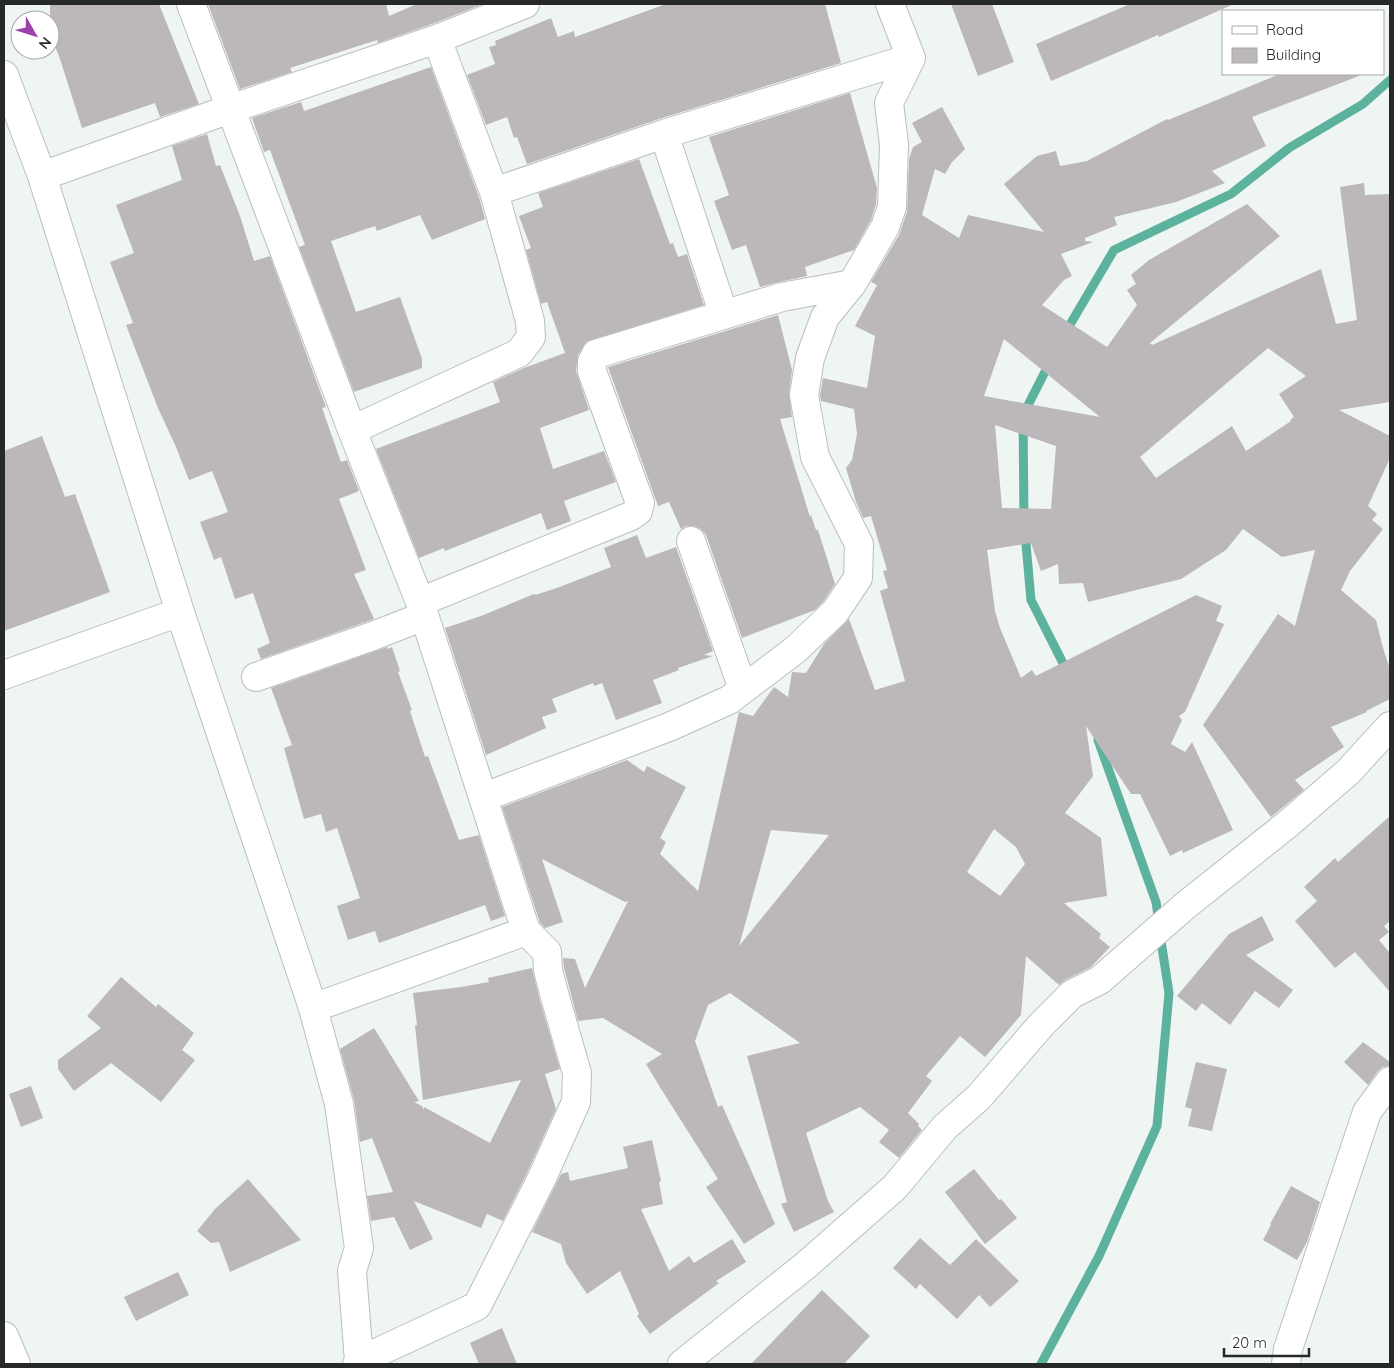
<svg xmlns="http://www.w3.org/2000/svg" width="1394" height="1368" font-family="Quicksand,sans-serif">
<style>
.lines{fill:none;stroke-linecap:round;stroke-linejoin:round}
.stream{stroke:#5cb29c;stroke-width:9}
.building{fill:#bbb7bb;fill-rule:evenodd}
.street-casing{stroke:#b9bfbd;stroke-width:30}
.primary-casing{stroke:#b9bfbd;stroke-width:30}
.street{stroke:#fff;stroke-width:28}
.primary{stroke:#fff;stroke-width:28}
</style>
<rect width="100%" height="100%" fill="#eff5f3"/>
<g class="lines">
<path class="stream" d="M 1065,333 L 1114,250 L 1231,194 L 1289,148 L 1363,104 L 1390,80
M 1024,520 L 1023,415 L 1050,362
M 1025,533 L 1031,600 L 1068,673
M 1098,740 L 1156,902 L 1159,922
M 1041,1364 L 1099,1256 L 1157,1126 L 1169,993 L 1160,934"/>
</g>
<path class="building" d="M 50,4 L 159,4 L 199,104 L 160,117 L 155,103 L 82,128 L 60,59 L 50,33 Z
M 208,4 L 386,4 L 389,16 L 417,4 L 483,4 L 432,24 L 378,43 L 377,40 L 290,68 L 292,72 L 240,89 Z
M 666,4 L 825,4 L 841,63 L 659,119 L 527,164 L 517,137 L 514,138 L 507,117 L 486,125 L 467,75 L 495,64 L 489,47 L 496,45 L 495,41 L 551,18 L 558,37 L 574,31 L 575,37 Z
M 951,4 L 992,4 L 1014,62 L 978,76 Z
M 1130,4 L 1234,4 L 1159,37 L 1158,35 L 1051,81 L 1036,44 Z
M 431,67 L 479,197 L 485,219 L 432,240 L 420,215 L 377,231 L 375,226 L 331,241 L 356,312 L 400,297 L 422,359 L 422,368 L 354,392 L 299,247 L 305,245 L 270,150 L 264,152 L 252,118 L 301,102 L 304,111 Z
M 1280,74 L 1359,74 L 1359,76 L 1252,117 L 1266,146 L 1212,171 L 1225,183 L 1176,202 L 1114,217 L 1117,225 L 1085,238 L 1085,241 L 1093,242 L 1061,254 L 1072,276 L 1064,280 L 1042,305 L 1107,347 L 1137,305 L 1127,290 L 1136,284 L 1131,275 L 1149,260 L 1247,204 L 1280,236 L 1150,343 L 1152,345 L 1321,269 L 1336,324 L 1357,320 L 1340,187 L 1364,183 L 1365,195 L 1390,194 L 1390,402 L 1339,410 L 1390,436 L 1390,458 L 1368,506 L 1377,514 L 1372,520 L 1383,529 L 1350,571 L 1341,590 L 1376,620 L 1383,648 L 1390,669 L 1390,699 L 1366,711 L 1367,712 L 1331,727 L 1344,747 L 1295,780 L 1304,790 L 1271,817 L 1203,725 L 1278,614 L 1295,626 L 1315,550 L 1282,557 L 1243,529 L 1226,550 L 1181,579 L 1088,602 L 1083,583 L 1059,584 L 1058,564 L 1041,571 L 1031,543 L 987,550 L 995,611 L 1000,628 L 1021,678 L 1032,670 L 1036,676 L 1196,595 L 1222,606 L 1216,621 L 1224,624 L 1185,712 L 1179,716 L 1182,720 L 1171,744 L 1185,752 L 1192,742 L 1233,830 L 1183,853 L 1182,850 L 1170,856 L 1140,794 L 1131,794 L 1086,726 L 1093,776 L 1065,813 L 1101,838 L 1107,896 L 1064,903 L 1101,934 L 1099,938 L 1110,947 L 1091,967 L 1065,980 L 1059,985 L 1026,956 L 1021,1015 L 985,1057 L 960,1036 L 926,1076 L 932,1081 L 908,1113 L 919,1124 L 918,1126 L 922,1130 L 899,1158 L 879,1142 L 889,1130 L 860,1107 L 806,1133 L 828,1201 L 834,1212 L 794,1232 L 781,1204 L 787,1202 L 747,1056 L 800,1043 L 730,993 L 708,1005 L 695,1041 L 718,1107 L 722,1105 L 775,1224 L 744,1244 L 706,1187 L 718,1179 L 658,1084 L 646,1064 L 662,1054 L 603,1018 L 578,1021 L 564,968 L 563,958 L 575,959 L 585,988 L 628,901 L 625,902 L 542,859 L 563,922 L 545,928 L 540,923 L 502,807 L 627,760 L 644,772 L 647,766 L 686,787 L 660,838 L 666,842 L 660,854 L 698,891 L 739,712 L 753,716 L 774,687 L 788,697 L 792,672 L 806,673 L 824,644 L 849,619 L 875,690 L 905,681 L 880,591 L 888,588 L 883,571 L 887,570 L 871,516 L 863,518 L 856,502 L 846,468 L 852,460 L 857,434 L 854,409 L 821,401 L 820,395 L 823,378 L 867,388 L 875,336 L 855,326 L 877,285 L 871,282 L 899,235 L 907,212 L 909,159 L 913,147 L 922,142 L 912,123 L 942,107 L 965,149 L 952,162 L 945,174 L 935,169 L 922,215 L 959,238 L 968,215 L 1044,232 L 1004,184 L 1037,156 L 1056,151 L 1060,166 L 1087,161 L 1167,119 L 1168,120 ZM 1004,339 L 1100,417 L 984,396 ZM 1268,348 L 1306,376 L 1279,394 L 1294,417 L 1290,420 L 1291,421 L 1246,451 L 1232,426 L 1156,478 L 1140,457 ZM 995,425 L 1056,446 L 1051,509 L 1002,508 ZM 994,829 L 1016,847 L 1025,864 L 1000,896 L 967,872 ZM 771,830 L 829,835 L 739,946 Z
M 850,93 L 877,188 L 876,204 L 871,220 L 854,250 L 805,267 L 807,276 L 779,282 L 760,287 L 746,245 L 732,250 L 714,201 L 729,195 L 709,137 Z
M 207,134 L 216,166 L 220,165 L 240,216 L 254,261 L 270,256 L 326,407 L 322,408 L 341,462 L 347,460 L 359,491 L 339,499 L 366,570 L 354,574 L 374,619 L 261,659 L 257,649 L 270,643 L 253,593 L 235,599 L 221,557 L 214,560 L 200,522 L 228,512 L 212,471 L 189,480 L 176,447 L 158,408 L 126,325 L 133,323 L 110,262 L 134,253 L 116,205 L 182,180 L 172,146 Z
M 639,159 L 670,244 L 673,243 L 678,257 L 687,254 L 704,305 L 586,342 L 578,355 L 576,371 L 589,410 L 540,428 L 553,469 L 604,451 L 616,482 L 564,501 L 571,521 L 547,530 L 541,513 L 445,551 L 444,548 L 419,558 L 376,449 L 500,402 L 493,382 L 524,368 L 565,353 L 547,302 L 541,304 L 526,250 L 531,248 L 519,216 L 543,207 L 538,193 Z
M 778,315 L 792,370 L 789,393 L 792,417 L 780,419 L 810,517 L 811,515 L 816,530 L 818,530 L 835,584 L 823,602 L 815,610 L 742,638 L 706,535 L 701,529 L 694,526 L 686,526 L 681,529 L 669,502 L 658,506 L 608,367 Z
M 42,436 L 65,497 L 75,494 L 110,592 L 4,631 L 4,451 Z
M 637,535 L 646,558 L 676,547 L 713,651 L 704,655 L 713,656 L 678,668 L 679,670 L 653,680 L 662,703 L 616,720 L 602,683 L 594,686 L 593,683 L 552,699 L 557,712 L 542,717 L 546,728 L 486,755 L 445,628 L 481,616 L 534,594 L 535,595 L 557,588 L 611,567 L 604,548 Z
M 387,647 L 388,649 L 392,647 L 400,671 L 398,672 L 412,710 L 410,711 L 425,757 L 428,756 L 459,840 L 479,835 L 505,916 L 491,921 L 485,905 L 379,943 L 375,931 L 348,940 L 337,906 L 360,898 L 337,828 L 326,832 L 321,814 L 304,819 L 284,748 L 292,745 L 271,688 Z
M 1390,816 L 1390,921 L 1384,926 L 1389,932 L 1379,940 L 1390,953 L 1390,992 L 1355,952 L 1335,968 L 1295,921 L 1317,901 L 1304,887 L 1335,858 L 1338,862 Z
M 1262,916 L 1274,940 L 1246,955 L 1293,990 L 1279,1008 L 1255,991 L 1230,1025 L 1202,1003 L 1196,1011 L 1177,996 L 1229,934 Z
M 532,968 L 540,1001 L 560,1069 L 545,1074 L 556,1109 L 527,1173 L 503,1221 L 487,1214 L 481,1228 L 414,1201 L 433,1239 L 410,1250 L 394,1217 L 371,1221 L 367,1196 L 393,1192 L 372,1138 L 360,1142 L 354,1100 L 340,1049 L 374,1028 L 419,1101 L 414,1102 L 422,1106 L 424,1110 L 424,1107 L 490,1143 L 521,1080 L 423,1100 L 415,1026 L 417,1025 L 413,993 L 461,987 L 489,982 L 488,978 Z
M 121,977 L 156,1007 L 158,1004 L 194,1033 L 182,1050 L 195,1060 L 161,1102 L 111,1063 L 74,1091 L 58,1069 L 58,1060 L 101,1028 L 87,1016 Z
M 1363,1042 L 1390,1062 L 1390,1066 L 1383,1067 L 1378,1071 L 1368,1085 L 1344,1062 Z
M 1196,1062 L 1227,1069 L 1212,1131 L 1188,1126 L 1192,1109 L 1185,1107 Z
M 31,1086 L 43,1118 L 21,1127 L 9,1094 Z
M 652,1140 L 661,1181 L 659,1182 L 663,1204 L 641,1209 L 669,1271 L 689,1256 L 694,1263 L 732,1239 L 746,1262 L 716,1281 L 719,1283 L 650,1334 L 637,1316 L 639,1314 L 620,1271 L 587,1294 L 566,1263 L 561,1244 L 532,1232 L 561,1174 L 568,1172 L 570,1181 L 628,1168 L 623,1147 Z
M 974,1169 L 999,1200 L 1001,1199 L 1017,1218 L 985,1244 L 945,1192 Z
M 248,1179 L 301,1240 L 230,1272 L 219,1242 L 211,1243 L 197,1231 L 215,1209 Z
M 1291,1186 L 1320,1202 L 1307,1242 L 1297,1260 L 1263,1240 L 1271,1225 L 1270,1224 Z
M 920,1238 L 950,1265 L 976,1239 L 1019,1281 L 990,1307 L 979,1295 L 957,1319 L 920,1284 L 916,1289 L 893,1268 Z
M 178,1272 L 189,1295 L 136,1321 L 124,1297 Z
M 822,1290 L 870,1336 L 844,1364 L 751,1364 Z
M 502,1328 L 517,1364 L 479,1364 L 470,1343 Z"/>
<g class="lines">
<g class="street-casing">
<path id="street" d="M 191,4 L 352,430 L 420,602 L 526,931 L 547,952 L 548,970 L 555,997 L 577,1073 L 576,1102 L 541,1180 L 477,1306 L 359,1361 L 357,1364
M 4,75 L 42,176 L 180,612 L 4,675
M 664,134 L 724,315
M 42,176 L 230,109 L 437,39 L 525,4
M 494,192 L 664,134 L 911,58
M 352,430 L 519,353 L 531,337 L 530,321 L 494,192 L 437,39
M 691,541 L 743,689
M 420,602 L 631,516 L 638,511 L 640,503 L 592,371 L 592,362 L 596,354 L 782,297 L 852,284
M 180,612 L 313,1008 L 339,1104 L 359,1248 L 352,1271 L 359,1361
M 256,677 L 373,636 L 424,616
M 484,797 L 669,727 L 729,700 L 795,650 L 835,612 L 858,578 L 859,544 L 815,457 L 804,395 L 810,358 L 825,317 L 852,284 L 885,227 L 892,207 L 894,145 L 889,103 L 911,58 L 890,4
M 313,1008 L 526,931
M 682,1364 L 805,1266 L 895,1187 L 945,1127 L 979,1097 L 1041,1025 L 1072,994 L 1100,980 L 1186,905 L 1289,823 L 1348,772 L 1390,726
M 1286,1364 L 1288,1349 L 1367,1112 L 1390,1081"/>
</g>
<g class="primary-casing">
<path id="primary" d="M 4,1336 L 16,1364"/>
</g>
<use href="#street" class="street"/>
<use href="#primary" class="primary"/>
</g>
<rect width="1394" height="1368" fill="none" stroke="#272929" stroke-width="10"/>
<rect x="1222" y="10" width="162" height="65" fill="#ffffff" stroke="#a9a9a9"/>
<rect x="1232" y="26" width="25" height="8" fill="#ffffff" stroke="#a9a9a9"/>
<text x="1266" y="35" font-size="15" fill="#272929">Road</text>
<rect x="1232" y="48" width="25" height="15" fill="#bbb7bb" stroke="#a9a9a9"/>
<text x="1266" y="60" font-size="15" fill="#272929">Building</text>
<g transform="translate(35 35) rotate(129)"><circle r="24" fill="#ffffff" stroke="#a9a9a9"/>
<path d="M0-4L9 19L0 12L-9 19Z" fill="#9d42ad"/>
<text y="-8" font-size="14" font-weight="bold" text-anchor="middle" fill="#272929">N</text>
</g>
<path d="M1224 1348v8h85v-8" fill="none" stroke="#272929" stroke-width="2.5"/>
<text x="1232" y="1348" font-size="15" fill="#272929" stroke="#ffffff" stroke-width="4" paint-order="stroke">20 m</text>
</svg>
